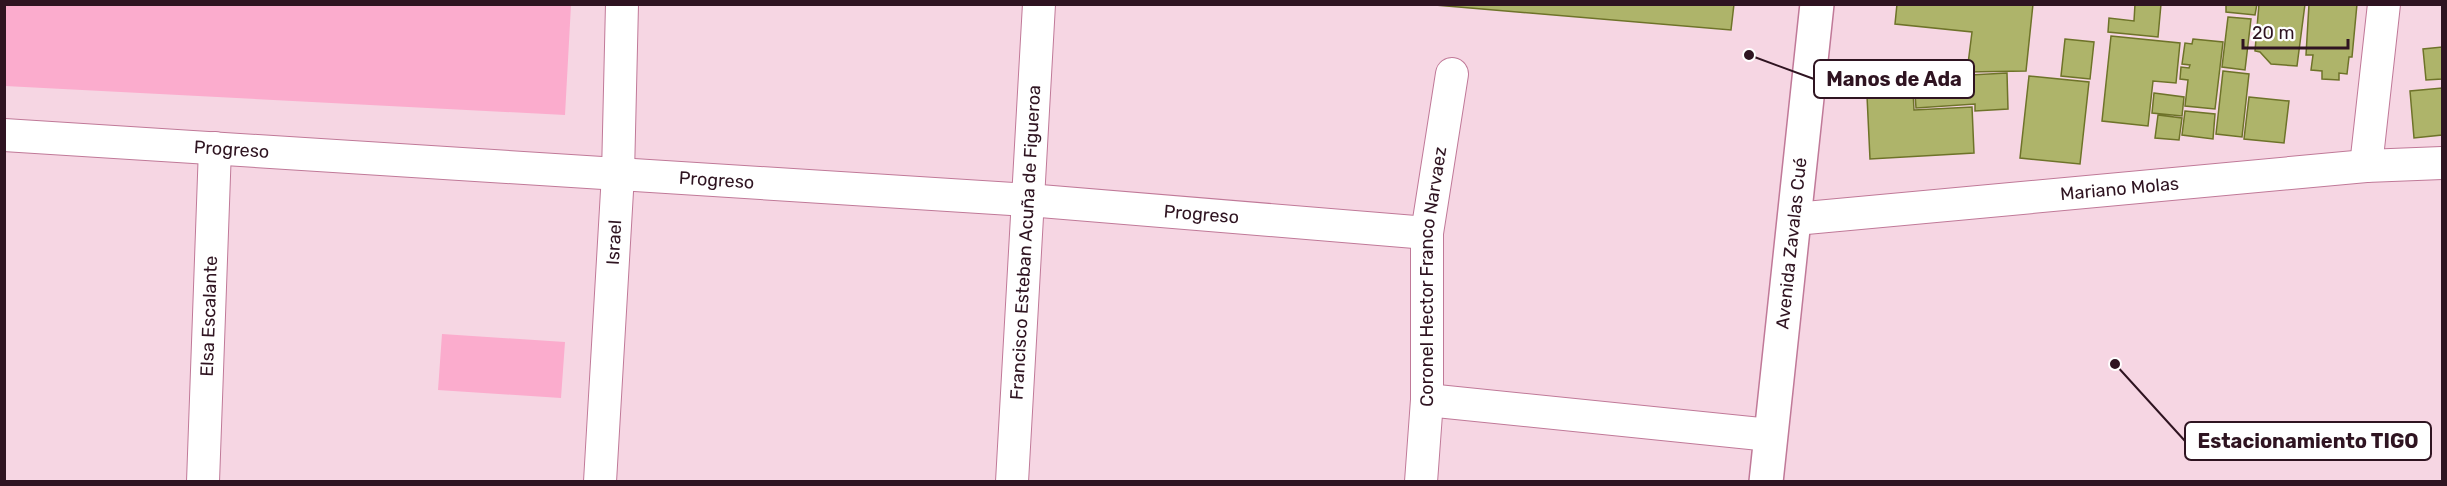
<svg xmlns="http://www.w3.org/2000/svg" width="2447" height="486" font-family="Rubik,sans-serif">
<style>
.green{fill:#fbaccd}
.building{fill:#aeb46a;stroke:#6e7329;stroke-width:1.5}
.lines{fill:none;stroke-linecap:round;stroke-linejoin:round}
.minor-casing{stroke:#c07998;stroke-width:34}
.secondary-casing{stroke:#c07998;stroke-width:36}
.minor{stroke:#fff;stroke-width:32}
.secondary{stroke:#fff;stroke-width:33}
.labels{text-anchor:middle;stroke-width:4.5;stroke-linejoin:round;paint-order:stroke}
.street-label{font-size:18px;fill:#2f1421;stroke:#fff}
.leader{fill:none;stroke:#2f1421;stroke-width:2}
.callout-dot{fill:#2f1421;stroke:#fff;stroke-width:2}
.callout{fill:#fff;stroke:#2f1421;stroke-width:2}
.callout-label{font-size:20px;text-anchor:middle;font-weight:bold;fill:#2f1421}
</style>
<rect width="100%" height="100%" fill="#f6d6e3"/>
<path class="green" d="M 4,5 L 571,5 L 565,115 L 5,86 Z
M 442,334 L 565,342 L 561,398 L 438,390 Z"/>
<path class="building" d="M 1423,4 L 1734,4 L 1731,30 Z
M 1897,4 L 2033,4 L 2026,71 L 1967,72 L 1972,32 L 1895,24 Z
M 2135,4 L 2161,4 L 2158,37 L 2108,32 L 2109,18 L 2134,21 Z
M 2226,4 L 2257,4 L 2255,15 L 2226,12 Z
M 2259,4 L 2305,4 L 2297,66 L 2271,64 L 2260,52 L 2255,51 Z
M 2309,4 L 2357,4 L 2352,57 L 2349,57 L 2347,74 L 2339,73 L 2339,80 L 2322,79 L 2322,71 L 2311,70 L 2313,55 L 2306,55 Z
M 2228,17 L 2251,19 L 2245,70 L 2222,67 Z
M 2111,36 L 2180,43 L 2176,83 L 2153,81 L 2148,126 L 2102,121 Z
M 2065,39 L 2094,42 L 2090,79 L 2061,76 Z
M 2193,39 L 2223,42 L 2215,109 L 2185,106 L 2188,80 L 2180,79 L 2181,67 L 2189,68 L 2190,65 L 2182,64 L 2185,43 L 2192,44 Z
M 2442,47 L 2442,79 L 2426,80 L 2423,49 Z
M 2223,71 L 2249,74 L 2242,137 L 2216,134 Z
M 1912,72 L 1914,110 L 1972,107 L 1974,153 L 1870,159 L 1866,75 Z
M 2007,73 L 2008,109 L 1975,111 L 1975,104 L 1916,108 L 1914,78 Z
M 2029,76 L 2089,82 L 2080,164 L 2020,158 Z
M 2442,88 L 2442,135 L 2414,138 L 2410,91 Z
M 2154,93 L 2184,97 L 2182,116 L 2152,113 Z
M 2249,97 L 2289,101 L 2284,143 L 2244,139 Z
M 2185,111 L 2215,114 L 2213,139 L 2182,135 Z
M 2158,115 L 2182,118 L 2179,140 L 2155,138 Z"/>
<g class="lines">
<g class="minor-casing">
<g id="minor">
<path id="s1" d="M 4,135 L 1028,200 L 1427,233"/>
<path d="M 2366,166 L 2384,4"/>
<path id="s2" d="M 1795,219 L 2366,166 L 2442,163"/>
<path d="M 1427,400 L 1770,435"/>
<path id="s3" d="M 203,482 L 215,148"/>
<path id="s4" d="M 600,482 L 618,174 L 622,4"/>
<path id="s5" d="M 1012,482 L 1039,4"/>
<path id="s6" d="M 1421,482 L 1427,400 L 1427,233 L 1452,74"/>
</g>
</g>
<g class="secondary-casing">
<g id="secondary">
<path id="s7" d="M 1766,482 L 1817,4"/>
</g>
</g>
<use href="#minor" class="minor"/>
<use href="#secondary" class="secondary"/>
</g>
<g class="labels">
<g class="street-label">
<text dy="6" stroke="none"><textPath href="#s1" startOffset="228">Progreso</textPath></text>
<text dy="6" stroke="none"><textPath href="#s1" startOffset="714">Progreso</textPath></text>
<text dy="6" stroke="none"><textPath href="#s2" startOffset="326">Mariano Molas</textPath></text>
<text dy="6" stroke="none"><textPath href="#s1" startOffset="1200">Progreso</textPath></text>
<text dy="6" stroke="none"><textPath href="#s4" startOffset="240">Israel</textPath></text>
<text dy="6" stroke="none"><textPath href="#s5" startOffset="240">Francisco Esteban Acuña de Figueroa</textPath></text>
<text dy="6" stroke="none"><textPath href="#s7" startOffset="240">Avenida Zavalas Cué</textPath></text>
<text dy="6" stroke="none"><textPath href="#s6" startOffset="206">Coronel Hector Franco Narvaez</textPath></text>
<text dy="6" stroke="none"><textPath href="#s3" startOffset="166">Elsa Escalante</textPath></text>
</g>
</g>
<path class="leader" d="M1749 55L1814 79M2115 364L2185 441"/>
<g class="callout-dot">
<circle cx="1749" cy="55" r="6"/>
<circle cx="2115" cy="364" r="6"/>
</g>
<g class="callout">
<rect x="1814" y="60" width="160" height="38" rx="6"/>
<rect x="2185" y="422" width="246" height="38" rx="6"/>
</g>
<g class="callout-label">
<text x="1894" y="86">Manos de Ada</text>
<text x="2308" y="448">Estacionamiento TIGO</text>
</g>
<rect width="2447" height="486" fill="none" stroke="#2f1421" stroke-width="12"/>
<path d="M2243 39v9h105v-9" fill="none" stroke="#2f1421" stroke-width="3"/>
<text x="2252" y="39" font-size="18" fill="#2f1421" stroke="#ffffff" stroke-width="4.5" paint-order="stroke">20 m</text>
</svg>
